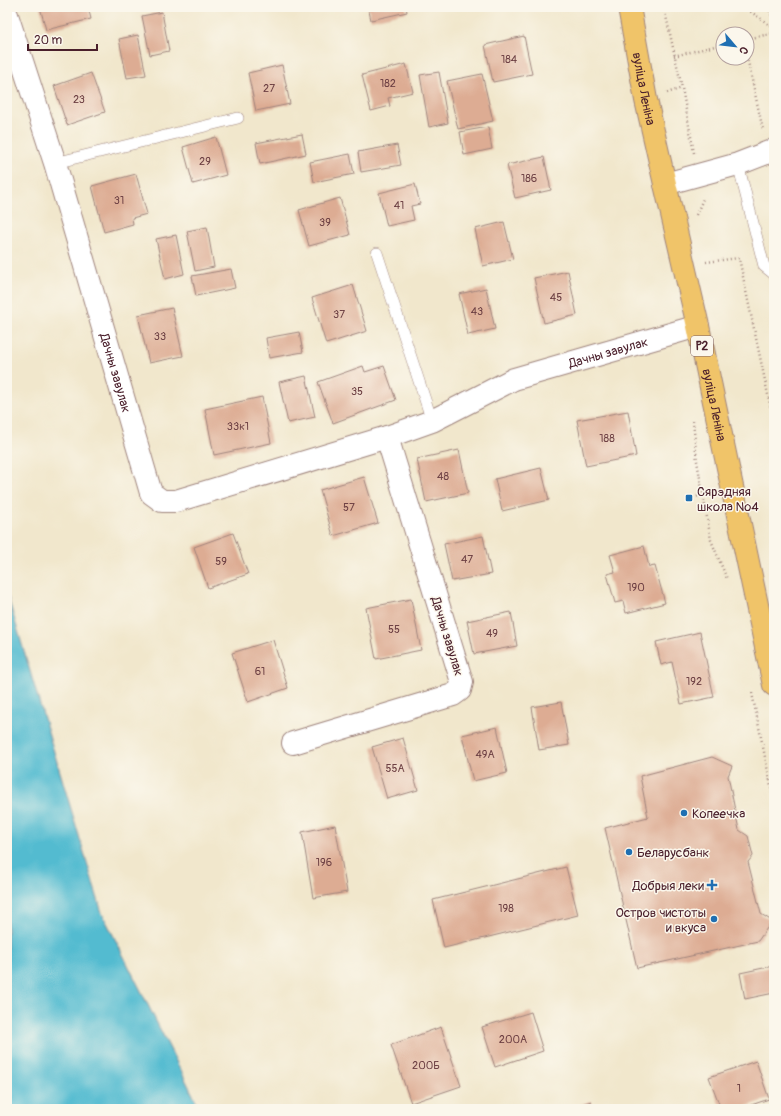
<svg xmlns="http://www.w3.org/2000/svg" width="781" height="1116" font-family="Pangolin,sans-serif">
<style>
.water{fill:#53bbd0;stroke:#4e6d7e}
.building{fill:#ddac93}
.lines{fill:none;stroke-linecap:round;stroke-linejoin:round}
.service-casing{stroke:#9e837c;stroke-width:12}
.minor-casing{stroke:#9e837c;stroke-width:24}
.primary-casing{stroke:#9e837c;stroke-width:24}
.path{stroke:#9e837c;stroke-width:2.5;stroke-dasharray:1 3;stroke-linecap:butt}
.service{stroke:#fff;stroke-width:11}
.minor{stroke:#fff;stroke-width:22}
.primary{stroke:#f0c469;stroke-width:22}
.poi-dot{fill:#1f6fb2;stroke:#fbf7ec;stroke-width:1.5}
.labels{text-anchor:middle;stroke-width:3;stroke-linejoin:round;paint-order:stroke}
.number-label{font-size:11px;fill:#6f4245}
.shield{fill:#fbf7ec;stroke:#7f6065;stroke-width:1}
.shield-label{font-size:12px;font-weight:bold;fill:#4a1f2b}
.street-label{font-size:13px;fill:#4a1f2b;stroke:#fbf7ec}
.poi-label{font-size:13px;fill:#4a1f2b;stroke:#fbf7ec;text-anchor:start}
</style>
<rect width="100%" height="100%" fill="#fbf7ec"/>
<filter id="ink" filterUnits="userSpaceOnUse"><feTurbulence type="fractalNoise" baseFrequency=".025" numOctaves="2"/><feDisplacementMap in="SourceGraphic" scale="8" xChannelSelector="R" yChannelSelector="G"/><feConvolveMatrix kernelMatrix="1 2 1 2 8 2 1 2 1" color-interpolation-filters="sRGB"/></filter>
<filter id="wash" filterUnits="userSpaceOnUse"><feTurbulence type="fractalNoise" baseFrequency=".012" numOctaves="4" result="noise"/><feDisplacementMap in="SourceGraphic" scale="16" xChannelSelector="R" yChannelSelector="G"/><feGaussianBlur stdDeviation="0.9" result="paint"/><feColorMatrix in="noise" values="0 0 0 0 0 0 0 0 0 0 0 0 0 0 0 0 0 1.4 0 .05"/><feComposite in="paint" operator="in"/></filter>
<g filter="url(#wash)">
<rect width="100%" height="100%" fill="#f1e7cc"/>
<path class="water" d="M 7,594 L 102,913 L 200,1109 L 7,1109 Z"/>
<g id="blocks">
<path class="building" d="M 40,7 L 88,7 L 91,19 L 46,30 Z
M 368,7 L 406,7 L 407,12 L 371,20 Z
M 162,12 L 169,51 L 150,55 L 142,16 Z
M 138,35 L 146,75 L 127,78 L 119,39 Z
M 524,36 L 532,74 L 493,82 L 485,45 Z
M 406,64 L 413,92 L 388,98 L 390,106 L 371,111 L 362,75 Z
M 282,65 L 290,104 L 256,111 L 248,73 Z
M 439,72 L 448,123 L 429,127 L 420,75 Z
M 91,73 L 105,112 L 67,125 L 54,86 Z
M 482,74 L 493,121 L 458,129 L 447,81 Z
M 488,127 L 492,149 L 464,155 L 460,132 Z
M 302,134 L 306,154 L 260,164 L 256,143 Z
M 216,137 L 226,175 L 193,184 L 183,147 Z
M 397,145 L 401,165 L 361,172 L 358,152 Z
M 350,154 L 354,174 L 314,182 L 310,162 Z
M 544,157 L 551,190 L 515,198 L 507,165 Z
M 136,174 L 147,214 L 132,218 L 133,224 L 104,232 L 92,186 Z
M 415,184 L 420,204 L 411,206 L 414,220 L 387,226 L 379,193 Z
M 340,198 L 350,235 L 309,246 L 299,210 Z
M 504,222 L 513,259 L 483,266 L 475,229 Z
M 207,227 L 214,267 L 195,271 L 187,231 Z
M 176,235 L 184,274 L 165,279 L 156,239 Z
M 231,269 L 235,288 L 196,296 L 192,276 Z
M 568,271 L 577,315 L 544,323 L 534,278 Z
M 353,285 L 367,331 L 326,344 L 312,298 Z
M 486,288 L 495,329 L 468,335 L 459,294 Z
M 172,308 L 183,356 L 149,363 L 138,315 Z
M 299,332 L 303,352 L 269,358 L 266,338 Z
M 363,366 L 365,372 L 384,366 L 396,400 L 333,423 L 318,382 Z
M 306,376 L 315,417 L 288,423 L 279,382 Z
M 262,397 L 271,443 L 214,455 L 205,409 Z
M 628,411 L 636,456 L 586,466 L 577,420 Z
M 459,450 L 468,493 L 426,502 L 417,459 Z
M 541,468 L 549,500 L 502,511 L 495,479 Z
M 364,477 L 378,523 L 333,536 L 320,490 Z
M 233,533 L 248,574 L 208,588 L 194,547 Z
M 483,536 L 491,574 L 452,581 L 444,544 Z
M 644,546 L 649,567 L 655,566 L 665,603 L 626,613 L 623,601 L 615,603 L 607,574 L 615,572 L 610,555 Z
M 411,599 L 421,650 L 376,659 L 366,608 Z
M 511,612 L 517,646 L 474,654 L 467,621 Z
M 700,632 L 714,697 L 681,704 L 672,662 L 661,665 L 656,642 Z
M 273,640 L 288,688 L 248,702 L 232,653 Z
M 561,702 L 569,745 L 539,750 L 532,707 Z
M 497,727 L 507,773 L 473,781 L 462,735 Z
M 403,738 L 418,790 L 387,799 L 372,747 Z
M 712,757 L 732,766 L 728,776 L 739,830 L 748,836 L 753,856 L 748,862 L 761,914 L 772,921 L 758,941 L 637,968 L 605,828 L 648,817 L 640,776 Z
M 335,825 L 347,892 L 313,898 L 302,832 Z
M 566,867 L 578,915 L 444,948 L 433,900 Z
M 773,966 L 774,993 L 745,999 L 740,973 Z
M 531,1012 L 543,1051 L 495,1067 L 482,1027 Z
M 441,1027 L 461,1086 L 411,1103 L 391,1045 Z
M 756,1061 L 769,1099 L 739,1109 L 721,1109 L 709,1077 Z
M 591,1101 L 594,1109 L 568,1109 Z"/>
</g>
</g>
<g filter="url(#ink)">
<use href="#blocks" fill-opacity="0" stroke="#9e837c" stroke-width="1"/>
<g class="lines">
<g class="service-casing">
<path id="service" d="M 55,163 L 238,118
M 738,164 L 764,266 L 774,274
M 377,253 L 432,421"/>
</g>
<g class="minor-casing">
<g id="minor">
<path id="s1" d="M 7,15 L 55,163 L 151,493 L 162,501 L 176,501 L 387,437 L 432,421 L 514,379 L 698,326"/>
<path d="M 665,184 L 738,164 L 774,150"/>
<path d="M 293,743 L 453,695 L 460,690 L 462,682 L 387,437"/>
</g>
</g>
<g class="primary-casing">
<g id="primary">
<path id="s2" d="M 629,7 L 646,100 L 665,184 L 698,326 L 774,685"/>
</g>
</g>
<path class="path" d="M 664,7 L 682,88 L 694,153
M 744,7 L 774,28
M 768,7 L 774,21
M 747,39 L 774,33
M 674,56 L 723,44
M 747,57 L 763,130
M 667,93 L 682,88
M 696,215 L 703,199 L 703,197
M 706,262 L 739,258 L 774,423
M 693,421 L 697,461 L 711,540 L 727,579
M 689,498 L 711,494
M 752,693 L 774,801"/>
<use href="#service" class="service"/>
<use href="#minor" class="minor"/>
<use href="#primary" class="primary"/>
</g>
</g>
<g class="poi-dot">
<rect x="685" y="494" width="8" height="8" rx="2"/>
<circle cx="684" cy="813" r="4"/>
<circle cx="629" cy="852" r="4"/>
<path d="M710 879h4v4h4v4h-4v4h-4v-4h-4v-4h4z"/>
<circle cx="714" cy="919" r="4"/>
</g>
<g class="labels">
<g class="number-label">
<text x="509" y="63">184</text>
<text x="388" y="87">182</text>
<text x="269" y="92">27</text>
<text x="79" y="103">23</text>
<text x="205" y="165">29</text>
<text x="529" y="182">186</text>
<text x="119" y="204">31</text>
<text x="399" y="209">41</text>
<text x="325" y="226">39</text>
<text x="556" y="301">45</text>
<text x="477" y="315">43</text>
<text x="339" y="318">37</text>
<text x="160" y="340">33</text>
<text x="357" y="395">35</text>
<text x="238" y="430">33к1</text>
<text x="607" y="442">188</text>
<text x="443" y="480">48</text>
<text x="349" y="511">57</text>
<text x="467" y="563">47</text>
<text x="221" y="565">59</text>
<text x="636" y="591">190</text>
<text x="394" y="633">55</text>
<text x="492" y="637">49</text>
<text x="260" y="675">61</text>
<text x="694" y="685">192</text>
<text x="485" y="758">49А</text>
<text x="395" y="772">55А</text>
<text x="324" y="866">196</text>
<text x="506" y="912">198</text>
<text x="513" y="1043">200А</text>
<text x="426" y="1069">200Б</text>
<text x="739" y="1092">1</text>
</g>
<rect class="shield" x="691" y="336" width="22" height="20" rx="3"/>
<g class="shield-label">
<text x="702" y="350">Р2</text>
</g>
<g class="street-label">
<text dy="5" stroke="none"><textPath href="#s2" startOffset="83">вуліца Леніна</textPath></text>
<text dy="5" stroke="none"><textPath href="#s1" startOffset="985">Дачны завулак</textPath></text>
<text dy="5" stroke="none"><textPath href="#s1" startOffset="374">Дачны завулак</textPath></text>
<text dy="5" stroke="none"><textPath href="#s2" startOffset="407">вуліца Леніна</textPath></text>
<text transform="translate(448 636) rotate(73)" y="5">Дачны завулак</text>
</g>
<g class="poi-label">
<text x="697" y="496">Сярэдняя<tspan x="697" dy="15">школа №4</tspan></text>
<text x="692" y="818">Копеечка</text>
<text x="637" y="857">Беларусбанк</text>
<text x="704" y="890" text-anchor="end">Добрыя леки</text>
<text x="706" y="917" text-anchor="end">Остров чистоты<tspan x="706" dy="15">и вкуса</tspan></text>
</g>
</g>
<rect width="781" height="1116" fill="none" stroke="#fbf7ec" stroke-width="24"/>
<g transform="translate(735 46) rotate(118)"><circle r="19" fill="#fbf7ec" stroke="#b4a19f"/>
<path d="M0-3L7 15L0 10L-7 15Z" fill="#1f6fb2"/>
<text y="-6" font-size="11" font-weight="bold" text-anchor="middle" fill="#4a1f2b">С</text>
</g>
<path d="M28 44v6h69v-6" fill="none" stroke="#4a1f2b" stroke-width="2"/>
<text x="34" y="44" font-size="12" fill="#4a1f2b" stroke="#fbf7ec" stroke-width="3" paint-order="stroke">20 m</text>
</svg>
